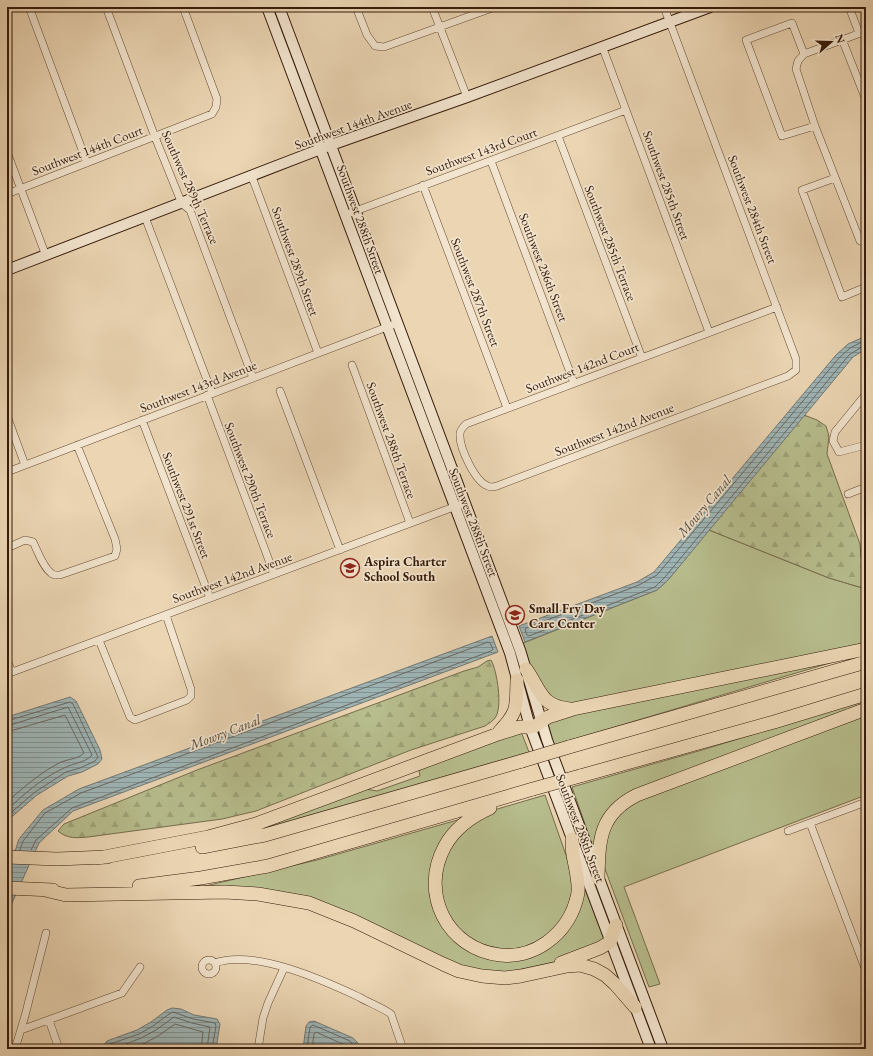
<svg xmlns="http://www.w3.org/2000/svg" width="873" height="1056" font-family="'EB Garamond',serif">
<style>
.grass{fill:#b7bd8d;stroke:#766c4c}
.forest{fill:url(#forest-firs);stroke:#766c4c}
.water{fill:url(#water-rules);stroke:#747872}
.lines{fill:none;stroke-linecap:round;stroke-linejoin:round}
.shore{stroke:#6a6861;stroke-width:1}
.street-casing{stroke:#634a34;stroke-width:8}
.secondary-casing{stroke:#361b0a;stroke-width:12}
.highway-casing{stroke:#361b0a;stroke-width:14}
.street{stroke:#f2e4ce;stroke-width:7}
.secondary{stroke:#f2e4ce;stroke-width:10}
.highway{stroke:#ebd5b3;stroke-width:13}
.highway-bridge-casing{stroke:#361b0a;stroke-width:14;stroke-linecap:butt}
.highway-bridge{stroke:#ebd5b3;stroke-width:13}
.labels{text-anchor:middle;stroke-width:3.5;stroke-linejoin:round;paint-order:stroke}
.street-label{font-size:13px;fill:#361b0a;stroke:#f2e4ce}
.poi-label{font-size:13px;font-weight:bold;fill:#361b0a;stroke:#f2e4ce;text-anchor:start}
.water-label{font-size:14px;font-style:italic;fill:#554a3e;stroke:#f2e4ce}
</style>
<defs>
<pattern id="forest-firs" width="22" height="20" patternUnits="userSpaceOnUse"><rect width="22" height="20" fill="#b7bd8d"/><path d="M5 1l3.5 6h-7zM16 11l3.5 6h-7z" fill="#9ea278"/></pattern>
<pattern id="water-rules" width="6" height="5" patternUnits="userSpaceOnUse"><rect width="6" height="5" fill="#9eb6b8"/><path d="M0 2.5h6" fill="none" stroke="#829394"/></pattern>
</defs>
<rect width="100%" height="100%" fill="#ebd5b3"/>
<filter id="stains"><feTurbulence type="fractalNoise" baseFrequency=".005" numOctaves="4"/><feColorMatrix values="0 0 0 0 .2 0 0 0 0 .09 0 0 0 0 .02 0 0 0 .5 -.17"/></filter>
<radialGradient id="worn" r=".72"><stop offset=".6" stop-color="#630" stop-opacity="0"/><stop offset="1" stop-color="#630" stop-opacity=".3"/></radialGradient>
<path class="grass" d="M 709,530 L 829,578 L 866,589 L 866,646 L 578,704 L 558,704 L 539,686 L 521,644 L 657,590 L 668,580 Z
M 850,657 L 554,745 L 547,720 Z
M 866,700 L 866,707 L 634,792 L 594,850 L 572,787 L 702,750 Z
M 866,713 L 866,795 L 624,887 L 660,984 L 649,987 L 605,869 L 603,859 L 604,838 L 623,807 Z
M 520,729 L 529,752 L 254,831 L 366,789 L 377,791 L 420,776 L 419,771 L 420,770 Z
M 545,795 L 575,881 L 564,921 L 535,946 L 496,951 L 462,934 L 444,907 L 440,883 L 447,853 L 461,833 L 494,810 Z
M 461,819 L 431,896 L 481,956 L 554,941 L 582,881 L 605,941 L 554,962 L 508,972 L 491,972 L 464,967 L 354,916 L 201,887 L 317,860 Z"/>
<path class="forest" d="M 804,415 L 817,420 L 826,426 L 829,436 L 827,454 L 860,544 L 861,558 L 866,565 L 866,589 L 829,578 L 709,530 Z
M 491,660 C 497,670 503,708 495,718 C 493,721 488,724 485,726 L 411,750 L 256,811 L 222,819 L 88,837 C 77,838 67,839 58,831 L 64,824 L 197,770 L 464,671 L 478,667 L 487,661 Z"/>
<path class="water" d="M 866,336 L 866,349 L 853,357 L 668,580 L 657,590 L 525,642 L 519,626 L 637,582 L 654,572 L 836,355 L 848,344 Z
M 492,636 L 498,652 L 73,811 L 39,843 L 12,903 L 7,922 L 7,876 L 19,839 L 43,810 L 79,789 Z
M 70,697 L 76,701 L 100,750 L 102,759 L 98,764 L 82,772 L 68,776 L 37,795 L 7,821 L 7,717 Z
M 172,1008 L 181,1009 L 194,1015 L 217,1019 L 220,1024 L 216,1049 L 104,1049 L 103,1046 L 107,1041 L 137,1030 L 151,1022 L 167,1010 Z
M 314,1021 L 353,1038 L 358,1043 L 360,1049 L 303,1049 L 306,1026 L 309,1022 Z"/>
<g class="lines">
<path class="shore" d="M 866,340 L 850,348 L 839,358 L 657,575 L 639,585 L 526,628 L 525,630 L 527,635 L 529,636 L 655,587 L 665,577 L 849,355 L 863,346 L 866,346
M 7,721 L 70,702 L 73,704 L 98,757 L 95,761 L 80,768 L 66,772 L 35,792 L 7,816
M 7,726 L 68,707 L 92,755 C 85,763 73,763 64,768 C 42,778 24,794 7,810
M 7,732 L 65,715 L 84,753 C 78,759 69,759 61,762 C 41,772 24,787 7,802
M 20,850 L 23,841 L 45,813 L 81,793 L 488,642 L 490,643 L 493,649 L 491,651 L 72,808 L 36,840 L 31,850
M 107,1049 L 110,1044 L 139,1034 L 153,1026 L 169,1014 L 173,1012 L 193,1019 L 215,1023 L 216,1026 L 212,1049
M 113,1049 L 141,1038 L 156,1030 L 174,1017 L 192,1023 L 210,1027 L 207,1049
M 129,1049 L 143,1044 L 158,1036 L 175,1024 L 203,1032 L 201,1049
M 307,1049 L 310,1027 L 313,1025 L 350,1041 L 356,1049
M 312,1049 L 314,1034 L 316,1032 L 347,1046 L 350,1049"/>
<g class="street-casing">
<path id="street" d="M 29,7 L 87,163
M 106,7 L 155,137 L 182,204 L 190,210 L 253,378
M 356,7 L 367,35 L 375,46 L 384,47 L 495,7
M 432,7 L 467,97
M 664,7 L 796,359 L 796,370 L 788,376 L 497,486 C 493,487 491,488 488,486 C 475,482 459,447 460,434 C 460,430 463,427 466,424 L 777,307
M 849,7 L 859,33
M 866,31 L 804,54 L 798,61 L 796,69 L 815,126 L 860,241 L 866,243
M 842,39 L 866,100
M 602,46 L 709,332
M 804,54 L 792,23 L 746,40 L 782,136 L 815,126
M 558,136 L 642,358
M 7,152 L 46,256
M 491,161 L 574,383
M 252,177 L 318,353
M 835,178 L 802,190 L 842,297 L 866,287
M 423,185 L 507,408
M 7,194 L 212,114 L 216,107 L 217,99 L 183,7
M 345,215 L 626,110
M 145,217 L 212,393
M 352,365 L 410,523
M 280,391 L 340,550
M 866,394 L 835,432 L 833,441 L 839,452 L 866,445
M 207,395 L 274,574
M 7,416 L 25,465
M 142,420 L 210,598
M 7,472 L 392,325
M 848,494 L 866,487
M 7,548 L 25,540 L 33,542 C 38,552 43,567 51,573 C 54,576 57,575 60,575 L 115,556 L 117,549 L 115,539 L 77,445
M 99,640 L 130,717 L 135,720 L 187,700 L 191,696 L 191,689 L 166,615
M 7,660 L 12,672
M 7,674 L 459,505
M 810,823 L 866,971
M 788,831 L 866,802
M202 967a7 7 0 1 1 14 0a7 7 0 1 1-14 0Z
M 215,963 C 254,949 323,980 359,997 C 369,1003 381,1007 391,1014 L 403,1049
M 49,1020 L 59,1049
M 21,1030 L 122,993 L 140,967
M 15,1049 L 25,1016 L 46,933
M 258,1049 L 263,1018 L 268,1003 L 284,968"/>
</g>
<g class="secondary-casing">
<path id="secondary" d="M 267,7 L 510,653 L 530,727 L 651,1049
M 279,7 L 520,650 L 547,740 L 663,1049
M 7,270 L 331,145 L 467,97 L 710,7"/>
</g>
<g class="highway-casing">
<path id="highway" d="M 526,669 C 541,690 540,706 570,709
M 499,732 C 519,711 516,707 517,680
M 569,747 L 866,662
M 580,776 L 774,722 L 866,694
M 490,808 C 472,816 455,828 445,846 C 419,893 447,949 500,955 C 516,957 533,952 546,943 C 563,931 574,914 578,893 C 579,882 576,871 574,860 C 572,853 572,846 572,839
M 202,847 L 265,835 L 522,761
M 7,857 L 57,859 L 107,857
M 99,858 L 208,837 L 256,824 L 498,734 L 520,727 L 530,727 L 535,726 L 548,717 L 573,709 L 866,649
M 598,878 C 599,840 599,814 637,795 L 866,709
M 139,886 L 201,878 L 268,866 L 533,789
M 7,888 L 53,890
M 45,890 L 66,895 L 225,892 L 258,894 L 309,903 L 354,921 L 443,964 L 459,971 L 482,976 L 505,978 L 521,976 L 567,966 L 580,965 L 594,969 L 605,975 L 615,984 L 635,1007
M 561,963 L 600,948 L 610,942 L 616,925"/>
</g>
<use href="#street" class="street"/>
<use href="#secondary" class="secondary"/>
<use href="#highway" class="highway"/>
<g class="highway-bridge-casing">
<path id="highway-bridge" d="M 522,761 L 569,747
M 533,789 L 580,776"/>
</g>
<use href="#highway-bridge" class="highway-bridge"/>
</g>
<defs>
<g id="school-ring" transform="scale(1)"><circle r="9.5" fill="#f2e4ce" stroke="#8f2418" stroke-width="1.5"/><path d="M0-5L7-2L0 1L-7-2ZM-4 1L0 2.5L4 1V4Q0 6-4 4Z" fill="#8f2418"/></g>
</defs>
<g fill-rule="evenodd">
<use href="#school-ring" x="350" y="568"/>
<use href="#school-ring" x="515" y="615"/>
</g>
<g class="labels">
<g class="street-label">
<text transform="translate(353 124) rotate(-20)" y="5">Southwest 144th Avenue</text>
<text transform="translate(87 150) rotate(-21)" y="5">Southwest 144th Court</text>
<text transform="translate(481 151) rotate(-20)" y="5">Southwest 143rd Court</text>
<text transform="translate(667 185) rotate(70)" y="5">Southwest 285th Street</text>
<text transform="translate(191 187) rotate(66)" y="5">Southwest 289th Terrace</text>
<text transform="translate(753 209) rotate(69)" y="5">Southwest 284th Street</text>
<text transform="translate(361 219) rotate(70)" y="5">Southwest 288th Street</text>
<text transform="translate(611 243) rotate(69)" y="5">Southwest 285th Terrace</text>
<text transform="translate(296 261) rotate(70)" y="5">Southwest 289th Street</text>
<text transform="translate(544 267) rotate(69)" y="5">Southwest 286th Street</text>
<text transform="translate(476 292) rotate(69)" y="5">Southwest 287th Street</text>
<text transform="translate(582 367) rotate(-21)" y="5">Southwest 142nd Court</text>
<text transform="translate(198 386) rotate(-21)" y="5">Southwest 143rd Avenue</text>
<text transform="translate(614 429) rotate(-21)" y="5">Southwest 142nd Avenue</text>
<text transform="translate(392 440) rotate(70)" y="5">Southwest 288th Terrace</text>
<text transform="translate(251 480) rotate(69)" y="5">Southwest 290th Terrace</text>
<text transform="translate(187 505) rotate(69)" y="5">Southwest 291st Street</text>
<text transform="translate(474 522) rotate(69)" y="5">Southwest 288th Street</text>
<text transform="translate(232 577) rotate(-20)" y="5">Southwest 142nd Avenue</text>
<text transform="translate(581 828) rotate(69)" y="5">Southwest 288th Street</text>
</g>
<g class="poi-label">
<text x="364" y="566">Aspira Charter<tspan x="364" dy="15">School South</tspan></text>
<text x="529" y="613">Small Fry Day<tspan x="529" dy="15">Care Center</tspan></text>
</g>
<g class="water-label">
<text transform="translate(704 506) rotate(-50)" y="5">Mowry Canal</text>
<text transform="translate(225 732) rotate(-21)" y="5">Mowry Canal</text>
</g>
</g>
<rect width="873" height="1056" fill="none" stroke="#ebd5b3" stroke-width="24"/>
<rect x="8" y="8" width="857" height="1040" fill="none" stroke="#361b0a" stroke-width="2"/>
<rect x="12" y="12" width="849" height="1032" fill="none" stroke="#361b0a"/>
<g transform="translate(831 42) rotate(70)" stroke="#f2e4ce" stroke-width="3" paint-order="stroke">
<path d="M0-3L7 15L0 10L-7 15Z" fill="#361b0a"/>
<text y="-6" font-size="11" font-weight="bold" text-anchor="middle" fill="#361b0a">N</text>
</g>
<rect width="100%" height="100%" filter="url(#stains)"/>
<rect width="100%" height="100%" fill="url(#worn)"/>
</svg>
